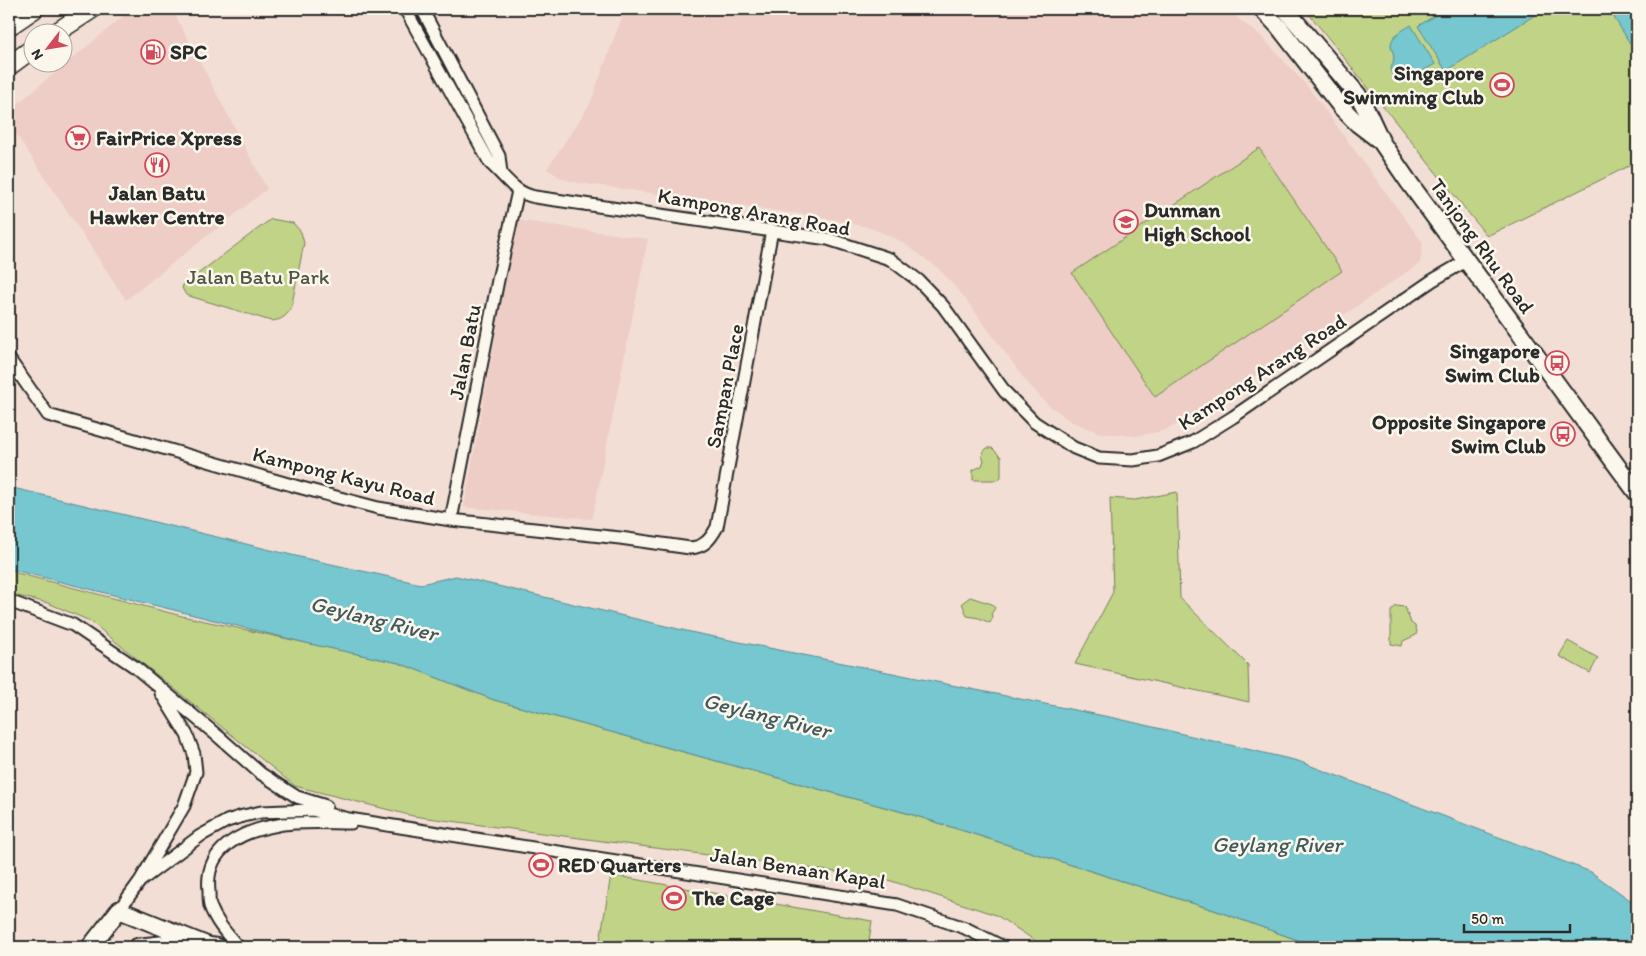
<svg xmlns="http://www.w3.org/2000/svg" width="1646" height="956" font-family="Itim,sans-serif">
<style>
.built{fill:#edcdc5}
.green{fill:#c1d387;stroke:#767f59}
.water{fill:#76c7d0;stroke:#58898e}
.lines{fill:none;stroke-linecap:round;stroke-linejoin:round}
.street-casing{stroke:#2b2b2b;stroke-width:15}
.secondary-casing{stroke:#2b2b2b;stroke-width:20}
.primary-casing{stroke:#2b2b2b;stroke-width:21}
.street{stroke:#fbf7ec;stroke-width:11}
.secondary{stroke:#fbf7ec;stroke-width:16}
.primary{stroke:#fbf7ec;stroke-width:18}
.labels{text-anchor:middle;stroke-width:5;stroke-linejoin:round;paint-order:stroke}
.poi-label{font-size:21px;font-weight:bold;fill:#2b2b2b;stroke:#fbf7ec;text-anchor:start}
.street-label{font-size:21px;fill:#2b2b2b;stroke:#fbf7ec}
.park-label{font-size:21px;fill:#505542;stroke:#fbf7ec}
.water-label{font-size:22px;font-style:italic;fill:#425a5d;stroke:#fbf7ec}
</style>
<rect width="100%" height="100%" fill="#f3ded5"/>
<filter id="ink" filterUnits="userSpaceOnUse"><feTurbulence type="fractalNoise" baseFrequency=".02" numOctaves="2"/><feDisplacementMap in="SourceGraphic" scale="10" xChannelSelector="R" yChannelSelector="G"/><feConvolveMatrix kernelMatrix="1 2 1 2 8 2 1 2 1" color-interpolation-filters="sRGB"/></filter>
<g filter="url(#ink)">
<path class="built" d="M 132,9 L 172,9 L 267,189 L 126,300 L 9,123 L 9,111 Z
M 625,9 L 1225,9 L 1261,36 L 1308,87 L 1423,243 L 1420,263 L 1196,416 L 1163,431 L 1137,436 L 1100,433 L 1072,422 L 1047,404 L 1026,381 L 964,297 L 938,268 L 902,242 L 883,233 L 867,227 L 821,217 L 573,182 L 561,178 L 547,169 L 590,104 Z
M 517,220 L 648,239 L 592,519 L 464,507 Z"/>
<path class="green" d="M 1305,9 L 1637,9 L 1637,162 L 1487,236 Z
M 1259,148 L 1342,271 L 1155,397 L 1072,273 Z
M 271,219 L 293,223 L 301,232 L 304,243 L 291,309 C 285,317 282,320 271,321 L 186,295 L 182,288 L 183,285 Z
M 987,448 L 992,448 L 1001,457 L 1001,477 L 998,480 L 973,480 L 973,470 L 982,466 L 984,460 L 982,456 L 984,451 Z
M 1177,492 L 1180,598 L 1248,665 L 1249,702 L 1075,664 L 1113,592 L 1110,498 L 1135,500 Z
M 9,571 L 182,616 L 399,663 L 494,700 L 910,814 L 1214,910 L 1317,947 L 1045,947 L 996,915 L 882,878 L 413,816 L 295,786 L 90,621 L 48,603 L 9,594 Z
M 970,597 L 992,604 L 995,608 L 991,614 L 993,617 L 990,623 L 979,618 L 967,616 L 962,603 Z
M 1396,606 L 1405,607 L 1411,623 L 1415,626 L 1417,631 L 1416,635 L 1403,641 L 1402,646 L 1391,644 L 1391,611 Z
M 1568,641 L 1598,658 L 1590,673 L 1559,656 Z
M 611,875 L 872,921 L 868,947 L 599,947 Z"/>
<path class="water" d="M 1446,9 L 1532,9 L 1535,15 L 1446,71 L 1418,26 Z
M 1609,9 L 1637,9 L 1637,55 Z
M 1411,25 L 1435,64 L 1403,83 L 1395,80 C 1387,66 1393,70 1394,57 C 1394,53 1391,49 1391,45 C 1391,35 1404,30 1411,25 Z
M 9,487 L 304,558 L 421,584 L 456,576 L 695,633 L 1119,719 L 1298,761 L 1591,872 L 1637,905 L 1637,947 L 1317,947 L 1214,910 L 910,814 L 494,700 L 399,663 L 310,644 L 9,569 Z"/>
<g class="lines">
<g class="street-casing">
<path id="street" d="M 405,9 L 490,163 C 505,176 514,193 535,197 L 828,239 L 890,259 L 919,281 L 943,306 L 1005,392 L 1034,422 L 1074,448 L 1099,458 L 1133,460 L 1158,456 L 1193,442 L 1233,417 L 1433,280 L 1466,261
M 422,9 L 499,156 L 501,173
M 9,359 L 48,415 L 302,488 L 378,508 L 451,520 L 620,538 L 690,548 C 704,547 710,540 717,527 L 772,230
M 451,520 L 498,280 L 518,191
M 9,601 L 73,625 L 135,667 L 219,737 L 260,773 L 297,797 L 326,806
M 140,881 L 200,836 L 227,821 L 243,816 L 261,812 L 312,810 L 349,819 L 897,905 L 965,928 L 1003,947
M 119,910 L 140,881 L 184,806 L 196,772 L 194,754 L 187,735 L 161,693
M 238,947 C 227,934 216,922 210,906 C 209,901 209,896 209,891 C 204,848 242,831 278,825 C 298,821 329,823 351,823"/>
</g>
<g class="secondary-casing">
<path id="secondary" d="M 1262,9 L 1279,27 L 1342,108 L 1358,124 L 1379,140
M 1285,9 L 1358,95 L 1369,115 L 1382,143 L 1408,181 L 1637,493
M 90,947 L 119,910 L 209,946 L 217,947
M 137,947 L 165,944 L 197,946"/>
</g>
<g class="primary-casing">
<path id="primary" d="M 9,26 L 34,9
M 57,32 L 92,9
M 9,66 L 32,49"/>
</g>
<use href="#street" class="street"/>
<use href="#secondary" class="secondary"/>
<use href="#primary" class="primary"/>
</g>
</g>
<defs>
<g id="fuel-ring" transform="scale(1.25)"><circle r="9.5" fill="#fbf7ec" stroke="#d1495b" stroke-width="1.5"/><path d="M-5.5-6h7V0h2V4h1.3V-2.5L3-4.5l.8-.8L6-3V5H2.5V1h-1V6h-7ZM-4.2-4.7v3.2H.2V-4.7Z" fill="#d1495b"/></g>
<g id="stadium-ring" transform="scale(1.25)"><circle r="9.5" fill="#fbf7ec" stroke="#d1495b" stroke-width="1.5"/><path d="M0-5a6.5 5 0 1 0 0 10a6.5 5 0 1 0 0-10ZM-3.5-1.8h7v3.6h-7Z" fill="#d1495b"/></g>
<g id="supermarket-ring" transform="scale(1.25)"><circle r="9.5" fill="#fbf7ec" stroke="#d1495b" stroke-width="1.5"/><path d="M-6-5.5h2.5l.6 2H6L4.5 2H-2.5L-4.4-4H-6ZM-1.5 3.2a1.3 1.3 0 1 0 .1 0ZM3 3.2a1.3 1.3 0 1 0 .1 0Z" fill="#d1495b"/></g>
<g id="restaurant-ring" transform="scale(1.25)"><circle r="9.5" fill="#fbf7ec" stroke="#d1495b" stroke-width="1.5"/><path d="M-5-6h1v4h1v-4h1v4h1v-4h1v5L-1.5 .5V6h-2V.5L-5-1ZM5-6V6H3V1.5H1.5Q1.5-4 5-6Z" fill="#d1495b"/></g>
<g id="school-ring" transform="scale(1.25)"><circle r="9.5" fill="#fbf7ec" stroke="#d1495b" stroke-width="1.5"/><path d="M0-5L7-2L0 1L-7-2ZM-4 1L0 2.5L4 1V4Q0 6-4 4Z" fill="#d1495b"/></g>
<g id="bus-ring" transform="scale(1.25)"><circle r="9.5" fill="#fbf7ec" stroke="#d1495b" stroke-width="1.5"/><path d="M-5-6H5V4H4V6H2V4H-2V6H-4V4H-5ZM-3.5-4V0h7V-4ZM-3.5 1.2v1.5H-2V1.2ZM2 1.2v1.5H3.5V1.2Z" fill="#d1495b"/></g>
</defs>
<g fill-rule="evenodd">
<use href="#fuel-ring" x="153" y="52"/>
<use href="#stadium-ring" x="1502" y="85"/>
<use href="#supermarket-ring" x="78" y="138"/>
<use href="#restaurant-ring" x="157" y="165"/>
<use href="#school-ring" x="1126" y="222"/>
<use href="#bus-ring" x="1557" y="363"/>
<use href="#bus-ring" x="1563" y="434"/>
<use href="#stadium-ring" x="541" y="865"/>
<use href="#stadium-ring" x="674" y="898"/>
</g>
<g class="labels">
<g class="poi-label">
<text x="170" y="59">SPC</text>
<text x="1484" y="80" text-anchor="end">Singapore<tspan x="1484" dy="24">Swimming Club</tspan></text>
<text x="96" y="145">FairPrice Xpress</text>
<text x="157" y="200" text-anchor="middle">Jalan Batu<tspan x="157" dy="24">Hawker Centre</tspan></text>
<text x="1144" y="217">Dunman<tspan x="1144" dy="24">High School</tspan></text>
<text x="1540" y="358" text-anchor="end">Singapore<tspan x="1540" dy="24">Swim Club</tspan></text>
<text x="1546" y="429" text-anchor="end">Opposite Singapore<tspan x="1546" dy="24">Swim Club</tspan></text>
<text x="558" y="872">RED Quarters</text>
<text x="692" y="905">The Cage</text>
</g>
<g class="street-label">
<text transform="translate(754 212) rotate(10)" y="7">Kampong Arang Road</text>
<text transform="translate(1482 246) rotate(54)" y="7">Tanjong Rhu Road</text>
<text transform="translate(465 352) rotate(-79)" y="7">Jalan Batu</text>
<text transform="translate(1262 372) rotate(-33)" y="7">Kampong Arang Road</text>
<text transform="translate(725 386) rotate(-79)" y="7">Sampan Place</text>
<text transform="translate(344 476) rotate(14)" y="7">Kampong Kayu Road</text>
<text transform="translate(798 868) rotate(9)" y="7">Jalan Benaan Kapal</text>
</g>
<g class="park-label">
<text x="258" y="284">Jalan Batu Park</text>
</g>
<g class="water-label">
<text transform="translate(374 618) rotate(14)" y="8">Geylang River</text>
<text transform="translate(767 715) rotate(14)" y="8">Geylang River</text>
<text x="1277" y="852">Geylang River</text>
</g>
</g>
<rect width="1646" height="956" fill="none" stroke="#fbf7ec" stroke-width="30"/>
<rect x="15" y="15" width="1616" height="926" fill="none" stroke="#2b2b2b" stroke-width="2" filter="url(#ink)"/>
<g transform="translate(48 48) rotate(239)"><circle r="24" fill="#fbf7ec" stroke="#a8a59f"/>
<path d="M0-4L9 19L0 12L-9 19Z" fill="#d1495b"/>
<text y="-8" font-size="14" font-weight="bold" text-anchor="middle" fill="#2b2b2b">N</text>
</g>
<path d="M1464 924v8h106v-8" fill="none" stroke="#2b2b2b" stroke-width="2.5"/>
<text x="1471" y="924" font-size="15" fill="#2b2b2b" stroke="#fbf7ec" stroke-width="4" paint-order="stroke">50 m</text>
</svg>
